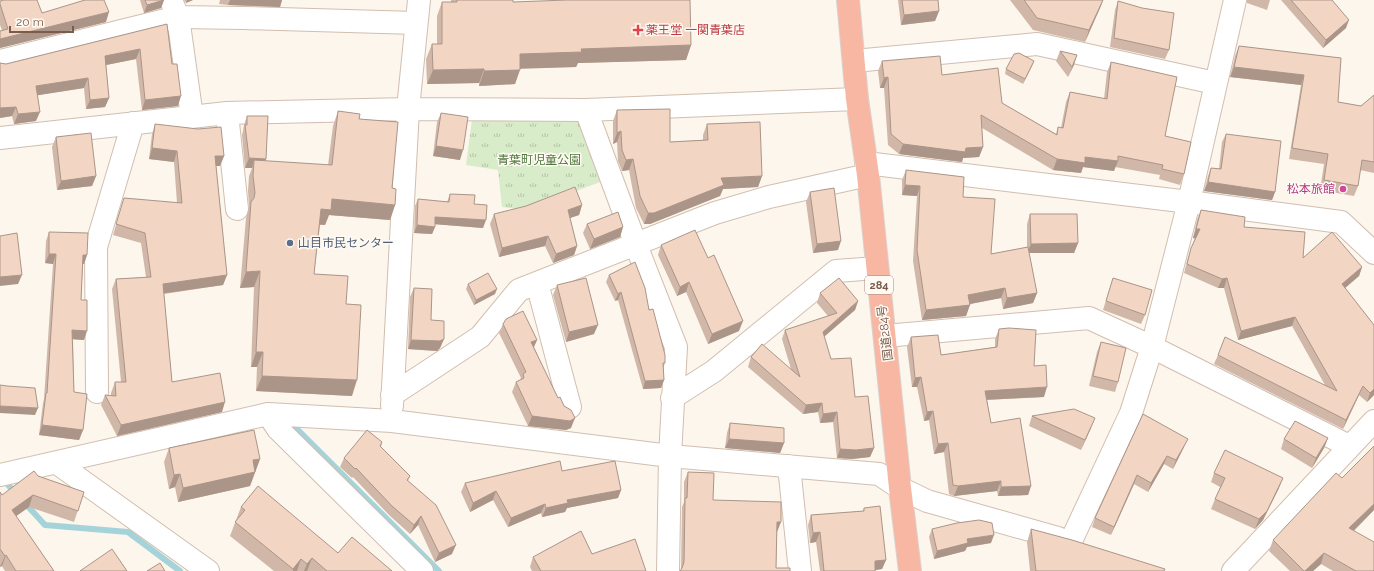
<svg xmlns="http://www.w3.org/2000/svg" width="1374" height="571" font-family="Raleway,'Noto Sans JP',sans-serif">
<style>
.park{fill:url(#park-tufts)}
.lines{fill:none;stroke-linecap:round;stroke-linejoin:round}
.stream{stroke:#a5d3da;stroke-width:6}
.minor-casing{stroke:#d1beb0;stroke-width:24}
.highway-casing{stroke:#dad1cd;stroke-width:24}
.minor{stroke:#fff;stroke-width:22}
.highway{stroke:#f7b7a3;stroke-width:22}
.wall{fill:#d1b7a8}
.shaded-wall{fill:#aa9588}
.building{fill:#f3d5c3;stroke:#aa9588}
.health-dot{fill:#e0444e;stroke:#fffaf3;stroke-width:1.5}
.hotel-dot{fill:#d1479c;stroke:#fffaf3;stroke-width:1.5}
.service-dot{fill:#5c6f8a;stroke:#fffaf3;stroke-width:1.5}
.labels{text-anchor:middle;stroke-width:3;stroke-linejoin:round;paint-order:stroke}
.shield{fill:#fffaf3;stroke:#a28b7f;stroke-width:1}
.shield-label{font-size:11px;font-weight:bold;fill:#7a5c4d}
.health-label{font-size:12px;fill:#be3a42;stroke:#fffaf3;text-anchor:start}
.park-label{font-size:12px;fill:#537a41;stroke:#fffaf3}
.hotel-label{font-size:12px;fill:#b23c85;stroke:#fffaf3;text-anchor:end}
.service-label{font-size:12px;fill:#4e5e75;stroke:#fffaf3;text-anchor:start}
.street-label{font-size:12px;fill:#7a5c4d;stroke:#fffaf3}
</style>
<defs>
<pattern id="park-tufts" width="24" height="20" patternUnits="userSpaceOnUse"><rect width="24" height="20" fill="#d8ecc9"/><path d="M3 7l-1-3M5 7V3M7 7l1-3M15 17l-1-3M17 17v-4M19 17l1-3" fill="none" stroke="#b4c2a5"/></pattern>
</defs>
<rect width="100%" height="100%" fill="#fdf6ec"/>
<path class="park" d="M 575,118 L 583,128 L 603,181 L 525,210 L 502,207 L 498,170 L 466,165 L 472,119 Z"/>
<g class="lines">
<path class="stream" d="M 296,428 L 439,571
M 3,479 L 17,495
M 23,501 L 45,525 L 128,532 L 180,571"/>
<g class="minor-casing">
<path id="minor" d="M 171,0 L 178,17 L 192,117
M 0,61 L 178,17 L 243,18 L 416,23
M 854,61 L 1037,44 L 1215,83
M 586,110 L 636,245 L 676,347 L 670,456 L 668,571
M 227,113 L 237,209
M 0,138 L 227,113 L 408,109 L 586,110 L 857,99
M 866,163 L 1189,202 L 1341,222 L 1374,253
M 537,283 L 570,407
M 885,336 L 1089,318 L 1152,347 L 1349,446
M 97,392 L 96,247 L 133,123
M 392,395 L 480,337 L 519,290 L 715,213 L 769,197 L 868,175
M 672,398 L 714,371 L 836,271 L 877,268
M 392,406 L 408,109 L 419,0
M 268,414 L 278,429 L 422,571
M 57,463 L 208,571
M 789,466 L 800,571
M 0,475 L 268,414 L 392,421 L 670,456 L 879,474 L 900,488 L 927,501 L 1058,538
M 1071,541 L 1131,413 L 1152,347 L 1189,202 L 1235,0
M 1233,571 L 1374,421"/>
</g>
<g class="highway-casing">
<path id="highway" d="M 848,0 L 857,99 L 868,175 L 900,488 L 910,571"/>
</g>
<use href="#minor" class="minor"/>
<use href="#highway" class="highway"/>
</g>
<path class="wall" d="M 140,0 L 164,0 L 161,8 L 144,13 Z
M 184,0 L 193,0 L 186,3 Z
M 220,0 L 282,0 L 280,7 L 228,5 L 219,4 Z
M 451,0 L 513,0 L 513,2 L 691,45 L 686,60 L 578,63 L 576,67 L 520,68 L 515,84 L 479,86 L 479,83 L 427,84 L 426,59 L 432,44 L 437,44 L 437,16 L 442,2 L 451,2 Z
M 898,0 L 938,0 L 939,11 L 935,21 L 901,25 Z
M 1010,0 L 1103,0 L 1085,42 L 1033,30 Z
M 1247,0 L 1270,0 L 1267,10 L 1247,3 Z
M 1281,0 L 1332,0 L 1346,28 L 1323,48 Z
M 0,1 L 42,13 L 106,22 L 0,48 L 0,31 L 2,30 L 0,25 Z
M 1118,1 L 1169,50 L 1165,59 L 1110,47 L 1115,10 Z
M 167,24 L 178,106 L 142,110 L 136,59 L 106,65 L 109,98 L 105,107 L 86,109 L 84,88 L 38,95 L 36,121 L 14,124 L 12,116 L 0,118 L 0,63 L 6,64 Z
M 1239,46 L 1341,58 L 1338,102 L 1361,106 L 1374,95 L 1374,173 L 1360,170 L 1358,186 L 1354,196 L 1320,190 L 1324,164 L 1289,159 L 1301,85 L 1230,77 L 1235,56 Z
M 1060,51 L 1077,55 L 1068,77 L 1056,61 Z
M 882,61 L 942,75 L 1002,103 L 1056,134 L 1058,127 L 1061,128 L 1066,102 L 1070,92 L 1104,99 L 1107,72 L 1111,62 L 1165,136 L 1184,174 L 1180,185 L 1159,179 L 1160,175 L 1115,167 L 1114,171 L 1083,167 L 1081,173 L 1053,170 L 982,128 L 983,147 L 979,157 L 963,158 L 962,162 L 899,154 L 888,145 L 884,88 L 880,88 L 878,71 Z
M 1034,61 L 1023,84 L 1005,74 L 1006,69 Z
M 617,110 L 670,142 L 703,140 L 703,135 L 707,124 L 762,176 L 758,187 L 723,189 L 720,196 L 650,224 L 644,224 L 636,208 L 629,170 L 622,171 L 618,161 L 617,142 L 613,144 L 613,121 Z
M 338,111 L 359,119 L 392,188 L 395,205 L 390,220 L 329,215 L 325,225 L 320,225 L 314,274 L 346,304 L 352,396 L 256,391 L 257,367 L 251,367 L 254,287 L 240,288 L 246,218 L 249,207 L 248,191 L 249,176 L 252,168 L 245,168 L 242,135 L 243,131 L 244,125 L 247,116 L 266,159 L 265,161 L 328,165 L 333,126 Z
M 441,113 L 460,160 L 433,156 L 437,122 Z
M 155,124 L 224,156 L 220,166 L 216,166 L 227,275 L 223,285 L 164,294 L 172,382 L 222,412 L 117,436 L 101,405 L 105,395 L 111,395 L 111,393 L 115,382 L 121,382 L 112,289 L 116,279 L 146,277 L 141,243 L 113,235 L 124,198 L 177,203 L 174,162 L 149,159 L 152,134 Z
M 1226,134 L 1275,192 L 1272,200 L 1204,191 L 1208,176 L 1211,168 L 1219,169 L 1222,142 Z
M 56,137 L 96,176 L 92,186 L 57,190 L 52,147 Z
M 906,170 L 963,197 L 991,254 L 1027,247 L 1027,224 L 1030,214 L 1078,243 L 1074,253 L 1029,253 L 1037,293 L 1033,303 L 1003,309 L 1001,298 L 970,304 L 966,316 L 922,320 L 913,261 L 917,196 L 902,195 L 902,180 Z
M 810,192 L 838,250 L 813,253 L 806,202 Z
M 450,194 L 474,204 L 483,228 L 435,224 L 435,227 L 432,234 L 414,233 L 415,206 L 418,199 L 447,202 Z
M 582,205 L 579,215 L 570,218 L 577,246 L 574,255 L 553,263 L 545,246 L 499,257 L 490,224 L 494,214 Z
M 1201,210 L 1244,227 L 1303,258 L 1362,267 L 1359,276 L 1345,288 L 1374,325 L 1374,395 L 1367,402 L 1359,395 L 1343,429 L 1214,364 L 1218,355 L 1325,385 L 1292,326 L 1238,340 L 1224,288 L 1218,288 L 1184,273 L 1188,258 L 1195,238 L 1193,238 L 1197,220 Z
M 587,224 L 623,227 L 620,237 L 590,249 L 583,233 Z
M 49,232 L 87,255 L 84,264 L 83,264 L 81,300 L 84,340 L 73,339 L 74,392 L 83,430 L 79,440 L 39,435 L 43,403 L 44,399 L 53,264 L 45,263 L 46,241 Z
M 661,245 L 739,331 L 708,344 L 686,292 L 677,296 L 658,255 Z
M 609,275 L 649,310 L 665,363 L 663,368 L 664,380 L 661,388 L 643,389 L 618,300 L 615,301 L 606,282 Z
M 1113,278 L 1145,315 L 1141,324 L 1103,310 Z
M 468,284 L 495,294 L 474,305 L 466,289 Z
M 557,285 L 594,334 L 566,342 L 553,295 Z
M 414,288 L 431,320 L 444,339 L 440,348 L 437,351 L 408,349 L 410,297 Z
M 820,293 L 858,301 L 855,310 L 824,337 L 831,359 L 855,397 L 874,448 L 870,457 L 852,459 L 837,458 L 833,422 L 820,423 L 818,412 L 803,414 L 748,367 L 751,357 L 791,369 L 782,339 L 785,330 L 828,316 L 817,303 Z
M 503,324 L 537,340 L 534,347 L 571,428 L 566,430 L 528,426 L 512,392 L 516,382 L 520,380 L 521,378 L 499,333 Z
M 999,329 L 1034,366 L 1044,397 L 987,400 L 991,423 L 1031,486 L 1028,495 L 998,496 L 997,491 L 954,496 L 949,494 L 944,452 L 934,454 L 929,420 L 924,421 L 917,387 L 912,387 L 907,347 L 911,337 L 941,355 L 995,347 L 995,339 Z
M 1101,342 L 1118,382 L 1115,392 L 1089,386 L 1097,352 Z
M 1143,414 L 1184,447 L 1173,469 L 1164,464 L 1148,492 L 1134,484 L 1111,535 L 1092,527 L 1095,518 Z
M 1032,416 L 1091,428 L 1081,450 L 1029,426 Z
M 730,423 L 784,443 L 780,453 L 725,448 L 727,433 Z
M 1328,438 L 1324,448 L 1312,468 L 1281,449 L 1284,439 Z
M 382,442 L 381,447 L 410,476 L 408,481 L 452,554 L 435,562 L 418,525 L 410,534 L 389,515 L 353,477 L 352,478 L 340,467 L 344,458 Z
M 1374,446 L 1374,510 L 1354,531 L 1374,571 L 1333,571 L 1321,564 L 1313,571 L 1290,571 L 1269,551 L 1273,540 L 1342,478 Z
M 169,448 L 260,459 L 250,486 L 178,502 L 175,487 L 169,489 L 164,462 Z
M 562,471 L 621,490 L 618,498 L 567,508 L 565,512 L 542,517 L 541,513 L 508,527 L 493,500 L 470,512 L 461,492 L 465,483 Z
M 688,472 L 713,500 L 777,532 L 776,568 L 681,570 L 682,507 L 684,502 L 684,482 Z
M 1214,473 L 1279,488 L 1263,520 L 1255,529 L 1211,509 L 1220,487 L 1211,482 Z
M 38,476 L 84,492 L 74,522 L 29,507 L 16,516 L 54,571 L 5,571 L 2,566 L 0,567 L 0,492 L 2,495 Z
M 241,507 L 338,553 L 392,571 L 274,571 L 230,536 Z
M 864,508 L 886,560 L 882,569 L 820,571 L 816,542 L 810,543 L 808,525 L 811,515 L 863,511 Z
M 932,529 L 991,543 L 967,547 L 965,551 L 934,559 L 929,537 Z
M 1031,529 L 1164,571 L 1030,571 L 1027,542 Z
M 592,554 L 646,571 L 532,571 L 530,567 L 533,557 Z"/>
<path class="shaded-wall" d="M 164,0 L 161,8 L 144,13 L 147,5 Z
M 187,0 L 193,0 L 186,3 Z
M 230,0 L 282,0 L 280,7 L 228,5 Z
M 1103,0 L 1101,6 L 1085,42 L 1089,30 Z
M 939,11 L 935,21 L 901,25 L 904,15 Z
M 109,12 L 106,22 L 0,48 L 0,39 Z
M 1349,20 L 1346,28 L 1323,48 L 1326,40 Z
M 691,45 L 686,60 L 578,63 L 576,67 L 514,69 L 520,54 L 581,49 Z
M 140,49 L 136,59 L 101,66 L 105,56 Z
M 1077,55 L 1074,65 L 1068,77 L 1072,67 Z
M 1034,61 L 1032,66 L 1023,84 L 1025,79 Z
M 1234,67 L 1304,75 L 1301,85 L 1230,77 Z
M 484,69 L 479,83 L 427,84 L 433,70 Z
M 520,70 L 515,84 L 479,86 L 484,71 Z
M 888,77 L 884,88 L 880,88 L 884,78 Z
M 88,78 L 84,88 L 33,96 L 36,86 Z
M 181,96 L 178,106 L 142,110 L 145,100 Z
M 109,98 L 105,107 L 86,109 L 90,100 Z
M 16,107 L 12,116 L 0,118 L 0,108 Z
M 40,112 L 36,121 L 14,124 L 18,114 Z
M 621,131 L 617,142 L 613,144 L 617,133 Z
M 903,144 L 966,148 L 983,147 L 979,157 L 963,158 L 962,162 L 899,154 Z
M 436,146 L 463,150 L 460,160 L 433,156 Z
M 152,148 L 177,151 L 174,162 L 149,159 Z
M 215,156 L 224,156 L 220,166 L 211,166 Z
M 1085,157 L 1118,161 L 1114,171 L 1083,167 L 1081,173 L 1053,170 L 1057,159 Z
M 249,158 L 266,159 L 262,169 L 254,160 L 252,168 L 245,168 Z
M 633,159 L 629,170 L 622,171 L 626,160 Z
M 96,176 L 92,186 L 57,190 L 61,181 Z
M 762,176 L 758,187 L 723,189 L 720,196 L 650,224 L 644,224 L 648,213 L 721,178 Z
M 1208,182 L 1275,192 L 1272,200 L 1204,191 Z
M 905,185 L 920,186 L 917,196 L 902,195 Z
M 332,199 L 395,205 L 390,220 L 329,215 L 325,225 L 316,224 L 321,209 Z
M 582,205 L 579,215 L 564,220 L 568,210 Z
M 435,217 L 486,220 L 483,228 L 432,224 Z
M 417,225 L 435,227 L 432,234 L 414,233 Z
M 623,227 L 620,237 L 590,249 L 594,239 Z
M 1196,229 L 1200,229 L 1196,239 L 1193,238 Z
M 548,236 L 545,246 L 499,257 L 502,248 Z
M 841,241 L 838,250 L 813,253 L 817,244 Z
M 1078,243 L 1074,253 L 1027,253 L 1031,244 Z
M 577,246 L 574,255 L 553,263 L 556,254 Z
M 49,254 L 56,254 L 53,264 L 45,263 Z
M 83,255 L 87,255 L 84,264 L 80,264 Z
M 1362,267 L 1359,276 L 1338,294 L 1342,284 Z
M 260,271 L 254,287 L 240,288 L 246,272 Z
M 22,275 L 18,284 L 0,286 L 0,277 Z
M 227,275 L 223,285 L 159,294 L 163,284 Z
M 1227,278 L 1224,288 L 1218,288 L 1222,279 Z
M 689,282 L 686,292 L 677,296 L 680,287 Z
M 1005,288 L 1001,298 L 965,305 L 968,295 Z
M 497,289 L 495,294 L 474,305 L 476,300 Z
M 621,292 L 618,300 L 615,301 L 618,294 Z
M 1037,293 L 1033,303 L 1003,309 L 1007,298 Z
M 858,301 L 855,310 L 819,341 L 823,332 Z
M 970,305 L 966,316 L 922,320 L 926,310 Z
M 1295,317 L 1292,326 L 1238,340 L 1241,331 Z
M 743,321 L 739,331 L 708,344 L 712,334 Z
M 598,325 L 594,334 L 566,342 L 569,332 Z
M 72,330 L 87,331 L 84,340 L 69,339 Z
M 444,339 L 440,348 L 437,351 L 408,349 L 411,340 Z
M 537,340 L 533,349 L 531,342 Z
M 256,352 L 263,352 L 257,367 L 251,367 Z
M 262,376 L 357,380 L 352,396 L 256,391 Z
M 921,377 L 917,387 L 912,387 L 915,378 Z
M 664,380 L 661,388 L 643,389 L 645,381 Z
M 1363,386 L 1359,395 L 1343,429 L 1346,420 Z
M 1047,387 L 1044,397 L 981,400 L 985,391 Z
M 1374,389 L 1374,395 L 1367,402 L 1370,393 Z
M 225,402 L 222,412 L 117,436 L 121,425 Z
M 822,403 L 818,412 L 803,414 L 806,405 Z
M 0,406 L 38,408 L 35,415 L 0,413 Z
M 933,411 L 929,420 L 924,421 L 927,412 Z
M 837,412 L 833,422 L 820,423 L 823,414 Z
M 532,416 L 575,418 L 571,428 L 566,430 L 528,426 Z
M 1095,418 L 1091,428 L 1081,450 L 1085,440 Z
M 42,425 L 83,430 L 79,440 L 39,435 Z
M 1328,438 L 1324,448 L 1312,468 L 1316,458 Z
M 729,439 L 784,443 L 780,453 L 725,448 Z
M 1188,439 L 1173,469 L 1176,460 Z
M 948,443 L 944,452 L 934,454 L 938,444 Z
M 874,448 L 870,457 L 852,459 L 837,458 L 840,449 Z
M 1167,456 L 1164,464 L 1148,492 L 1151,483 Z
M 260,459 L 250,486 L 178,502 L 183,488 L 253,460 Z
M 180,474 L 175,487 L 169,489 L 174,475 Z
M 1137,475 L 1134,484 L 1111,535 L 1114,527 Z
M 1283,478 L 1279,488 L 1263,520 L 1255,529 L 1259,519 Z
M 1001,481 L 997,491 L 954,496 L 958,486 Z
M 1031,486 L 1028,495 L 998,496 L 1001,487 Z
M 621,490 L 618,498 L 567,508 L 565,512 L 542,517 L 546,508 L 567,500 Z
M 496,491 L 493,500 L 470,512 L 473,503 Z
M 33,495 L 29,507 L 8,522 L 12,510 Z
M 545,504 L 541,513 L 508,527 L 511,518 Z
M 1374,504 L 1374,510 L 1345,539 L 1349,528 Z
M 421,516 L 418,525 L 410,534 L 414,525 Z
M 777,522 L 781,522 L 777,532 L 773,531 Z
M 820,532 L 816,542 L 810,543 L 813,533 Z
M 994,535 L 991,543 L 967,547 L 965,551 L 934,559 L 937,551 L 967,539 Z
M 456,545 L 452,554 L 435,562 L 439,553 Z
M 1324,553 L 1321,564 L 1313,571 L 1305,571 Z
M 6,555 L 2,566 L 0,567 L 5,556 Z
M 312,558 L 307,571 L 304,571 L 307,564 Z
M 301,559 L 297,571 L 293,571 L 293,569 Z
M 886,560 L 882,569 L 871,571 L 875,561 Z"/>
<path class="building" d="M 4,0 L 37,0 L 42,13 L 85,0 L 104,0 L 109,12 L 0,39 L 0,31 L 8,29 L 0,4 L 0,1 Z
M 145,0 L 164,0 L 147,5 Z
M 457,0 L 513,0 L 513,2 L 567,0 L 690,0 L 691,45 L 581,49 L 582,52 L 520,54 L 520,70 L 484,71 L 484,69 L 433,70 L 432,44 L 442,44 L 442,2 L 457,2 Z
M 902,0 L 938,0 L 939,11 L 904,15 Z
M 1024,0 L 1103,0 L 1089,30 L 1037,18 Z
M 1291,0 L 1332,0 L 1349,20 L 1326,40 Z
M 1118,1 L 1142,8 L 1174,13 L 1169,50 L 1114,38 Z
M 167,24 L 172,64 L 177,64 L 181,96 L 145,100 L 140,49 L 105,56 L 109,98 L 90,100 L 88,78 L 36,86 L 40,112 L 18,114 L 16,107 L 0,108 L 0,63 L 6,64 Z
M 1239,46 L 1341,58 L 1338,102 L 1361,106 L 1374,95 L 1374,162 L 1362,160 L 1358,186 L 1324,180 L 1328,154 L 1292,148 L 1304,75 L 1234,67 Z
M 1060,51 L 1077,55 L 1072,67 Z
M 1019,53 L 1034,61 L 1025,79 L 1006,69 L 1014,54 Z
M 940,56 L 942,75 L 998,68 L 1002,103 L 1057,135 L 1058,127 L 1063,128 L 1070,92 L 1107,99 L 1111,62 L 1177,77 L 1165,136 L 1191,142 L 1184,174 L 1162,169 L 1163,165 L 1118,156 L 1118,161 L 1085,157 L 1085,163 L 1057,159 L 981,115 L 983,147 L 966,148 L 965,152 L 903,144 L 891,134 L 888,77 L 884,78 L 882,61 Z
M 670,109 L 670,142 L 708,140 L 707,124 L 760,122 L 762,176 L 721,178 L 724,185 L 654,213 L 648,213 L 640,196 L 633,159 L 626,160 L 622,150 L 621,131 L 617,133 L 617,110 Z
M 338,111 L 360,114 L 359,119 L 398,122 L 392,188 L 396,189 L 395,205 L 332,199 L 331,210 L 321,209 L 314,274 L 348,276 L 346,304 L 361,305 L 357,380 L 262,376 L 263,352 L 256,352 L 260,271 L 246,272 L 251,202 L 254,198 L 255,193 L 253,176 L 254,160 L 332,165 Z
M 441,113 L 468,117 L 463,150 L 436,146 Z
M 247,116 L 268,116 L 266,159 L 249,158 L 245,125 L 247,125 Z
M 155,124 L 198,129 L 221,127 L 224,156 L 215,156 L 227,275 L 163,284 L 172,382 L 220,373 L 225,402 L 121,425 L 105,395 L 116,396 L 115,382 L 126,382 L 116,279 L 151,277 L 145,233 L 116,224 L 124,198 L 182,203 L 177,151 L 152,148 Z
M 91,133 L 96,176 L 61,181 L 56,137 Z
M 1226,134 L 1281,141 L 1275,192 L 1208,182 L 1211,168 L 1221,169 Z
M 906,170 L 964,177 L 963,197 L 995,199 L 991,254 L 1028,247 L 1037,293 L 1007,298 L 1005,288 L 968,295 L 970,305 L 926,310 L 917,250 L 920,186 L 905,185 Z
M 575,187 L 582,205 L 568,210 L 577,246 L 556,254 L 548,236 L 502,248 L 494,214 L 526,206 Z
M 834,188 L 841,241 L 817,244 L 810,192 Z
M 450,194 L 475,195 L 474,204 L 487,205 L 486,220 L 435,217 L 435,227 L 417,225 L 418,199 L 449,202 Z
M 1201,210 L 1245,217 L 1244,227 L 1305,232 L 1303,258 L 1332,232 L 1362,267 L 1342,284 L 1374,325 L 1374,389 L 1370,393 L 1363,386 L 1346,420 L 1218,355 L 1225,337 L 1337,391 L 1295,317 L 1241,331 L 1227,278 L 1222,279 L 1187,264 L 1191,248 L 1200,229 L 1196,229 Z
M 618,212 L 623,227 L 594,239 L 587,224 Z
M 1030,214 L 1077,214 L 1078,243 L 1031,244 Z
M 695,230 L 708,258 L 714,255 L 743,321 L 712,334 L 689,282 L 680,287 L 661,245 Z
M 49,232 L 88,233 L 87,255 L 83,255 L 81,300 L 87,300 L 87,331 L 72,330 L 74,392 L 87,394 L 83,430 L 42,425 L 46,393 L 47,393 L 56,254 L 49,254 Z
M 17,233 L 22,275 L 0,277 L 0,236 Z
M 635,262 L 645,288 L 649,310 L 653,309 L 665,355 L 665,363 L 663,363 L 664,380 L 645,381 L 621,292 L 618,294 L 609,275 Z
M 488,273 L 497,289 L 476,300 L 468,284 Z
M 586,278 L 598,325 L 569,332 L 557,285 Z
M 839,278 L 858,301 L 823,332 L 831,359 L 851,358 L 855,397 L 868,396 L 874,448 L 856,450 L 840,449 L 837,412 L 823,414 L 822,403 L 806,405 L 751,357 L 762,344 L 800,377 L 785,330 L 837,313 L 820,293 Z
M 1113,278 L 1152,290 L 1145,315 L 1106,301 Z
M 414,288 L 432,289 L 431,320 L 444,321 L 444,339 L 440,341 L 411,340 Z
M 523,311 L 537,340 L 531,342 L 558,398 L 560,397 L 564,406 L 571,410 L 575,418 L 570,421 L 532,416 L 516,382 L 524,378 L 523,374 L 526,372 L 503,324 L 506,319 Z
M 1009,328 L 1036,330 L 1034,366 L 1046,365 L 1047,387 L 985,391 L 991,423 L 1020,418 L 1031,486 L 1001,487 L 1001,481 L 958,486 L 953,485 L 948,443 L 938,444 L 933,411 L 927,412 L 921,377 L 915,378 L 911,337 L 938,335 L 941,355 L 997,347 L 999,329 Z
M 1101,342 L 1126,348 L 1118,382 L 1093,376 Z
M 0,385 L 7,386 L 35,388 L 38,408 L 0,406 Z
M 1074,409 L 1095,418 L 1085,440 L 1032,416 Z
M 1143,414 L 1188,439 L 1176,460 L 1167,456 L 1151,483 L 1137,475 L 1114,527 L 1095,518 Z
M 1295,421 L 1328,438 L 1316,458 L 1284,439 Z
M 730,423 L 784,428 L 784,443 L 729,439 Z
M 254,430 L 260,459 L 253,460 L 255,472 L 183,488 L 180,474 L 174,475 L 169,448 Z
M 367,430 L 382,442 L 380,446 L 410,476 L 407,480 L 436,505 L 456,545 L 439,553 L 421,516 L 414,525 L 392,506 L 356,468 L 355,469 L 344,458 Z
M 1374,446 L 1374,504 L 1349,528 L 1374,542 L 1374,571 L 1356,571 L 1324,553 L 1305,571 L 1304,571 L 1273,540 L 1336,473 L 1342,478 Z
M 1225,450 L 1283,478 L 1267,511 L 1259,519 L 1215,499 L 1225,478 L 1214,473 Z
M 560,461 L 562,471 L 615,461 L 621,490 L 567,500 L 568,503 L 546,508 L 545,504 L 511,518 L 496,491 L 473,503 L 465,483 Z
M 34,471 L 38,476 L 84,492 L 78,511 L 33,495 L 12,510 L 54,571 L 16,571 L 6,555 L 5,556 L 0,549 L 0,492 L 2,495 Z
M 688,472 L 714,473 L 713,500 L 781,502 L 781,522 L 777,522 L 776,568 L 790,568 L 790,571 L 680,571 L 682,568 L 684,562 L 685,501 L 685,498 L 687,498 Z
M 258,486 L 338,553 L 352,537 L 392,571 L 327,571 L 312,558 L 307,564 L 301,559 L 293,569 L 235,522 L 245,510 L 241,507 Z
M 880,506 L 886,560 L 875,561 L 875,571 L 823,571 L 824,571 L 820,532 L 813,533 L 811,515 L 864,511 L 864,508 Z
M 979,520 L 992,523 L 994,535 L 967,539 L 968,543 L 937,551 L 932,529 L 957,523 Z
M 1031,529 L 1072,540 L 1165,569 L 1164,571 L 1036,571 Z
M 581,531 L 592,554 L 635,539 L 646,571 L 541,571 L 533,557 Z
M 112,549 L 127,571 L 80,571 Z
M 160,563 L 165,571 L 147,571 Z"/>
<path class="health-dot" d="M636 24h4v4h4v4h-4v4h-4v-4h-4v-4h4z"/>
<circle class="hotel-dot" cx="1343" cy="189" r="4"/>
<circle class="service-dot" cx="290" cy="243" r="4"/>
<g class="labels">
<rect class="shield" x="865" y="276" width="28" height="18" rx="3"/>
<g class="shield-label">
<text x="879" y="289">284</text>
</g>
<g class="health-label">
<text x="646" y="34">薬王堂 一関青葉店</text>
</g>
<g class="park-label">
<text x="539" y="164">青葉町児童公園</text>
</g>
<g class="hotel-label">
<text x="1335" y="193">松本旅館</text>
</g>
<g class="service-label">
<text x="298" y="247">山目市民センター</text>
</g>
<g class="street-label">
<text transform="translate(885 333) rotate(-97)" y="4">国道284号</text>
</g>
</g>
<path d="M10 26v6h63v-6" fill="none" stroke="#7a5c4d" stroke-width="2"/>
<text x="16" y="26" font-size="12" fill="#7a5c4d" stroke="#fffaf3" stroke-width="3" paint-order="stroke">20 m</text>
</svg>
